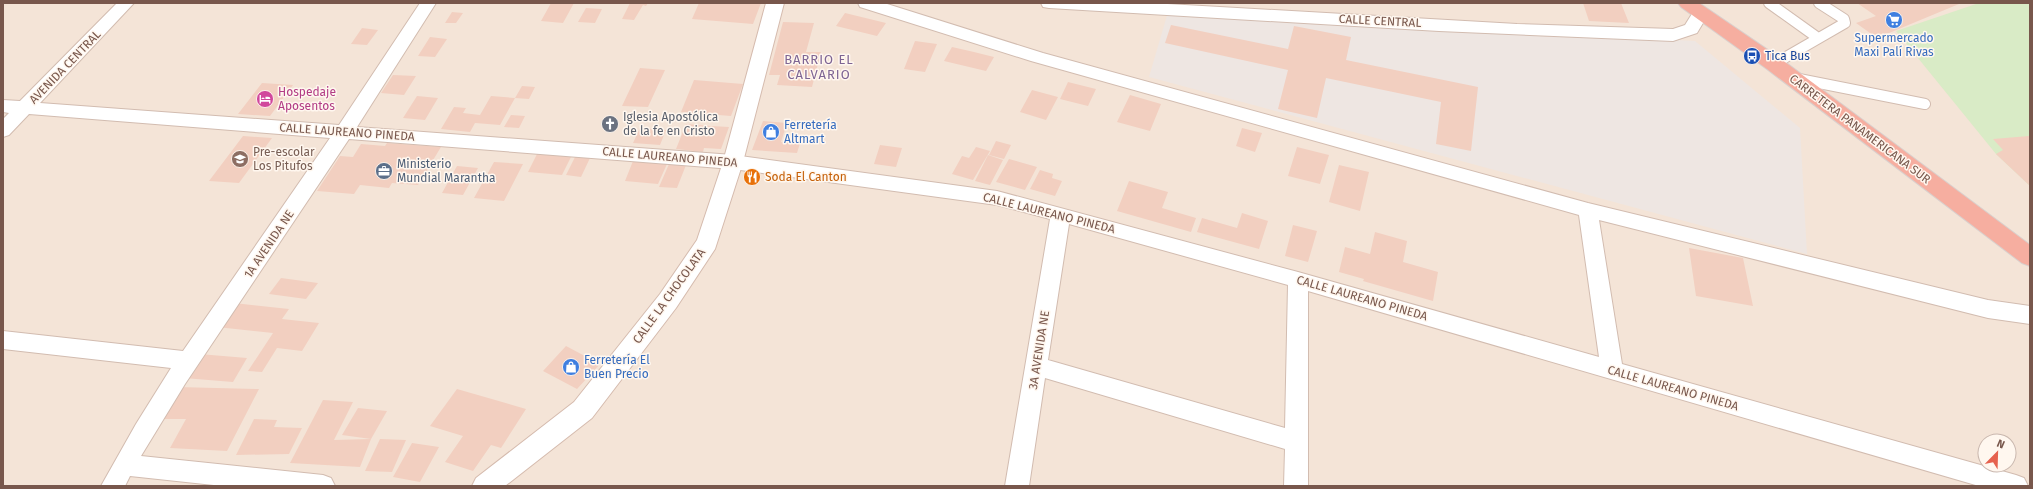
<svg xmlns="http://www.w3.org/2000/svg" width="2033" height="489" font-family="'Fira Sans',sans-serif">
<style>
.residential{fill:#f4e4d7;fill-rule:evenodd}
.industrial{fill:#eee6e2}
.green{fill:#d9ebc6}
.building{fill:#f2cfc0}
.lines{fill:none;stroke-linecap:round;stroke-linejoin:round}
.lane-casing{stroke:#d2bcb0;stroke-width:12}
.street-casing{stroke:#d2bcb0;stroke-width:2}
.secondary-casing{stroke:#d5bbae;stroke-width:2}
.highway-casing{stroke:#d9d0cd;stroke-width:2}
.lane{stroke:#fff;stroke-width:10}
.street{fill:#fff;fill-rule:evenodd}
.secondary{fill:#fff;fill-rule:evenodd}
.highway{fill:#f6aea0;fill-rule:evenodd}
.labels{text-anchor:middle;stroke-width:3;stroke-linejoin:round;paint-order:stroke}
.street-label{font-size:12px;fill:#78574c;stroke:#fff7ef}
.shop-label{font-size:12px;fill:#366cbe;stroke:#fff7ef;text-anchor:start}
.transit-label{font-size:12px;fill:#164399;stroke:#fff7ef;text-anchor:start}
.hotel-label{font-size:12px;fill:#b23c85;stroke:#fff7ef;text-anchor:start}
.worship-label{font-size:12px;fill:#5b616d;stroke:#fff7ef;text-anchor:start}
.education-label{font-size:12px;fill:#785e54;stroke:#fff7ef;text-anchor:start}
.service-label{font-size:12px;fill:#4e5e75;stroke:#fff7ef;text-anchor:start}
.food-label{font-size:12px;fill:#c56008;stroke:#fff7ef;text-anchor:start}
.neighbourhood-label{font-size:13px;letter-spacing:1px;fill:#7e6493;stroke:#fff7ef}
</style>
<rect width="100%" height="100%" fill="#fdf3e9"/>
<path class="residential" d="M 3,3 L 2030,3 L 2030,486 L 3,486 ZM 1985,441 L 2009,441 L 2009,465 L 1985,465 Z"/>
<path class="industrial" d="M 1168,12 L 1695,41 L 1800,128 L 1807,254 L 1149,77 Z"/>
<path class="green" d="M 1979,3 L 2030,3 L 2030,186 L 1996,154 L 1896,31 Z"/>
<path class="building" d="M 551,3 L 574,3 L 563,23 L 541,21 Z
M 630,3 L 648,3 L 646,6 L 643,5 L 634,20 L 622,19 Z
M 699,3 L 761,3 L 753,24 L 692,19 Z
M 1583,3 L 1621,3 L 1629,23 L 1589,21 Z
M 1857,3 L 1957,3 L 1959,4 L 1877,38 L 1856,23 L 1876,16 Z
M 586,8 L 602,9 L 595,23 L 578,22 Z
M 452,12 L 463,13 L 456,23 L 445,23 Z
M 845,13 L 886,23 L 877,36 L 836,26 Z
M 783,22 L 814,23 L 806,52 L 821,52 L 812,87 L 777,85 L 780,75 L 769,75 Z
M 1171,25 L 1288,49 L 1294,26 L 1351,37 L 1346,60 L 1478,87 L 1471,151 L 1436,144 L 1441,102 L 1326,78 L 1317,118 L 1278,109 L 1288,70 L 1165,43 Z
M 362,28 L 378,30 L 367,45 L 351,44 Z
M 430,37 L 447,39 L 435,57 L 418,56 Z
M 915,41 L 937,44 L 925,72 L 904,69 Z
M 952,47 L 974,52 L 994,57 L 986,71 L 944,61 Z
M 640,68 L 665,70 L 648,107 L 622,106 Z
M 393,75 L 416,76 L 404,95 L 381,93 Z
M 694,80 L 743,84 L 731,116 L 681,112 Z
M 1068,82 L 1096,89 L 1088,106 L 1060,99 Z
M 262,83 L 293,85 L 270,116 L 238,114 Z
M 522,86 L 535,87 L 529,99 L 515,98 Z
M 1032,90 L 1058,97 L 1046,120 L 1020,112 Z
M 1130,95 L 1161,104 L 1150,131 L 1117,122 Z
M 417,96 L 438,98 L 425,120 L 403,118 Z
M 491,96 L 515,98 L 500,125 L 475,123 L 470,132 L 441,129 L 454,107 L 466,108 L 463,113 L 480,115 Z
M 511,115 L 525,116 L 519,128 L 504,127 Z
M 763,121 L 787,123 L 781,142 L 800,143 L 797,153 L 752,150 Z
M 686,124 L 711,126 L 729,127 L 721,149 L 704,148 L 703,152 L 676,149 Z
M 640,128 L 666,130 L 660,145 L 633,143 Z
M 1242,128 L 1262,133 L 1255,152 L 1236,146 Z
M 243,136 L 272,138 L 239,183 L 209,181 Z
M 2029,136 L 2030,137 L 2030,186 L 1996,154 L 2003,150 L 1993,139 Z
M 996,141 L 1011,145 L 1004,159 L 989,155 Z
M 387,143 L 441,147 L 418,185 L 392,183 L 389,188 L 360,185 L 354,194 L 317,191 L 340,156 L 353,157 L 361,144 L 385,146 Z
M 880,145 L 902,148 L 896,167 L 874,164 Z
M 976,147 L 990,151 L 973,180 L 952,174 L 962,156 L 969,158 Z
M 1297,147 L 1329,155 L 1320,184 L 1288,176 Z
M 538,152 L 572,155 L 562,175 L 528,172 Z
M 988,155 L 1003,160 L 990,185 L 975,181 Z
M 575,157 L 590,158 L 581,177 L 566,175 Z
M 1009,159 L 1037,167 L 1025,190 L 996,182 Z
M 633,161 L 667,164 L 658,184 L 625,181 Z
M 494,162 L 523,164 L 504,201 L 474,198 Z
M 669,164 L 686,165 L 677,188 L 659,187 Z
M 1339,165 L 1369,172 L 1360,211 L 1329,202 Z
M 457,166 L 478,168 L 463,195 L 442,193 Z
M 1040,170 L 1053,174 L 1052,178 L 1062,181 L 1055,196 L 1030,189 Z
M 1129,181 L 1168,192 L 1162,208 L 1196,218 L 1191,232 L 1117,211 Z
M 1242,213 L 1268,221 L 1259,249 L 1197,232 L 1202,218 L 1237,228 Z
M 1293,225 L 1317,231 L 1308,262 L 1285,256 Z
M 1375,232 L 1407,241 L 1403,262 L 1438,272 L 1433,301 L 1363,281 L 1364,279 L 1339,272 L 1345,247 L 1370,254 Z
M 1689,248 L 1743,258 L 1753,306 L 1696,296 Z
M 281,278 L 318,283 L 306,299 L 269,294 Z
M 234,303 L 289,309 L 282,319 L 319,323 L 302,351 L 277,348 L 262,372 L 248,371 L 273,333 L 217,327 Z
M 566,346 L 600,364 L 577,389 L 543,371 Z
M 199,354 L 247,358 L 233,382 L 184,378 Z
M 177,387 L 259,389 L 227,451 L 170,448 L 186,419 L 158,419 Z
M 457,389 L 526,409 L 501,448 L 491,445 L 473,471 L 445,462 L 463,436 L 430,426 Z
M 323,400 L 353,402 L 334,440 L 371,439 L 342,435 L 358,408 L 387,411 L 371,439 L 360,467 L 290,463 Z
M 254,419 L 277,420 L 274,427 L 302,428 L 289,454 L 236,455 Z
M 380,439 L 406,440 L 392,472 L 365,471 Z
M 412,443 L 439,447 L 420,482 L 393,477 Z"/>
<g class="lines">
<g class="lane-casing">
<path id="lane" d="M 1769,3 L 1818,38
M 1774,64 L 1845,23 L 1844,19 L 1819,3
M 1799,79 L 1925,104"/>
</g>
<g class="street-casing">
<path id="street" d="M 117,3 L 134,3 L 40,103 L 339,125 L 420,3 L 436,3 L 357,127 L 733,155 L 997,191 L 1298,272 L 1599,357 L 1579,215 L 1031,61 L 860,7 L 858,3 L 884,3 L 1043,53 L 1588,203 L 1988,300 L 2030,306 L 2030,324 L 1988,318 L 1599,220 L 1622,364 L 2016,475 L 2024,478 L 2028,486 L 1979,486 L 1308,291 L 1308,486 L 1284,486 L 1285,449 L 1045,378 L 1029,486 L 1005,486 L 1050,219 L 997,205 L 733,169 L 349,139 L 185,384 L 141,456 L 323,475 L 331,478 L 335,486 L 223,486 L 130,476 L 125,486 L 101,486 L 136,424 L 171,368 L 3,349 L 3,331 L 183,351 L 330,138 L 29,114 L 9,135 L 3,137 L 3,119 L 9,113 L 3,112 L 3,100 L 20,101 ZM 1069,224 L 1288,285 L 1285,428 L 1048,360 Z
M 1041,3 L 1150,3 L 1517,24 L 1673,29 L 1685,25 L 1695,9 L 1701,8 L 1707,9 L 1709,13 L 1697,33 L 1673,41 L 1439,31 L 1049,8 L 1043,7 Z"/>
</g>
<g class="secondary-casing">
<path id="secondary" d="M 766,3 L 784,3 L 743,162 L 715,249 L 676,308 L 592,418 L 505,486 L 472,486 L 476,478 L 574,402 L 660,294 L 697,240 L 723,162 Z"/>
</g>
<g class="highway-casing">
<path id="highway" d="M 1678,3 L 1699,3 L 1781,59 L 2030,245 L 2030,266 L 2022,263 L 1767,69 L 1681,7 Z"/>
</g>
<use href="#lane" class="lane"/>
<use href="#street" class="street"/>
<use href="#secondary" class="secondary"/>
<use href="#highway" class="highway"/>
</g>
<defs>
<g id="supermarket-disc" transform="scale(0.9)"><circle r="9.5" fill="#3f7fe0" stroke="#fff7ef"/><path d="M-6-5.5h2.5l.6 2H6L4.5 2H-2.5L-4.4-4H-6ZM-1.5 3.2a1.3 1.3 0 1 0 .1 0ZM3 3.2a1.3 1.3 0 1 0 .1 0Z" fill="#fff"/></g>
<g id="bus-disc" transform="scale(0.9)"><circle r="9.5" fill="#1a4fb4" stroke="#fff7ef"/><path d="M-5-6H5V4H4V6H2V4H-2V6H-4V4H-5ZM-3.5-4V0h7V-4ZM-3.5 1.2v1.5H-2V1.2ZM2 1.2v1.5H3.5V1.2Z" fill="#fff"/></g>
<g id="hotel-disc" transform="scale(0.9)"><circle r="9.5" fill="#d1479c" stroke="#fff7ef"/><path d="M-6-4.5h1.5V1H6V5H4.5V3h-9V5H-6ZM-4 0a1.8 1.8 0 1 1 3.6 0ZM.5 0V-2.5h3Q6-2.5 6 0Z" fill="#fff"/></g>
<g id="church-disc" transform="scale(0.9)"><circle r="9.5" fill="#6b7280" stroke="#fff7ef"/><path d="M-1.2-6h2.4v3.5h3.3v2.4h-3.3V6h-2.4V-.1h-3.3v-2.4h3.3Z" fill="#fff"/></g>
<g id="shop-disc" transform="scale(0.9)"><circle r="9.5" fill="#3f7fe0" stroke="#fff7ef"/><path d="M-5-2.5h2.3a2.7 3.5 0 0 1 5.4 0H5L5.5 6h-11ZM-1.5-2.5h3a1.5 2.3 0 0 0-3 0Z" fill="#fff"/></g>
<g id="school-disc" transform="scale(0.9)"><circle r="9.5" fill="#8d6e63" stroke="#fff7ef"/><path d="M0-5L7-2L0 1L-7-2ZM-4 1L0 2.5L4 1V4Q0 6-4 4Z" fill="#fff"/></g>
<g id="office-disc" transform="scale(0.9)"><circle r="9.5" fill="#5c6f8a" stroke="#fff7ef"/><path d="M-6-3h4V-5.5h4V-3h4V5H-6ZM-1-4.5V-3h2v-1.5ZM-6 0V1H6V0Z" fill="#fff"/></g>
<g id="restaurant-disc" transform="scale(0.9)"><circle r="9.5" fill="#e8710a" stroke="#fff7ef"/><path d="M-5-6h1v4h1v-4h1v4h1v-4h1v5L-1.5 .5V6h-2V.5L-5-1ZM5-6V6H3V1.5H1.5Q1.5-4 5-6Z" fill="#fff"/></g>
</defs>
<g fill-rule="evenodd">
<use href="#supermarket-disc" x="1894" y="20"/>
<use href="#bus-disc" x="1752" y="56"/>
<use href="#hotel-disc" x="265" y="99"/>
<use href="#church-disc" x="610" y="124"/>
<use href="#shop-disc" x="771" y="132"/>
<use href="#school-disc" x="240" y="159"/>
<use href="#office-disc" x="384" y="171"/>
<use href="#restaurant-disc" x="752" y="177"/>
<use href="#shop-disc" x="571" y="367"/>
</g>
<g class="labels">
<g class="street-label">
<text transform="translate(1380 21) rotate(3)" y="4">CALLE CENTRAL</text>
<text transform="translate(65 67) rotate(-46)" y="4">AVENIDA CENTRAL</text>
<text transform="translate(1860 129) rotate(37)" y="4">CARRETERA PANAMERICANA SUR</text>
<text transform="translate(347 132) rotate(4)" y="4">CALLE LAUREANO PINEDA</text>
<text transform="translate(670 157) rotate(5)" y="4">CALLE LAUREANO PINEDA</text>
<text transform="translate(1049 213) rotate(14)" y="4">CALLE LAUREANO PINEDA</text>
<text transform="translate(269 244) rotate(-56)" y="4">1A AVENIDA NE</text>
<text transform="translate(669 296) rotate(-54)" y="4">CALLE LA CHOCOLATA</text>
<text transform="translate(1362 298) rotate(16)" y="4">CALLE LAUREANO PINEDA</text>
<text transform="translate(1039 350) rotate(-81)" y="4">3A AVENIDA NE</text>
<text transform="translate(1673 388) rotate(16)" y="4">CALLE LAUREANO PINEDA</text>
</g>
<g class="shop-label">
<text x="1894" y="42" text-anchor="middle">Supermercado<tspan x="1894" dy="14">Maxi Palí Rivas</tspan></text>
<text x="784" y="129">Ferretería<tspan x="784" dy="14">Altmart</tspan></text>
<text x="584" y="364">Ferretería El<tspan x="584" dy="14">Buen Precio</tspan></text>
</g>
<g class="transit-label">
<text x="1765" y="60">Tica Bus</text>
</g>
<g class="hotel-label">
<text x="278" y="96">Hospedaje<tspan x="278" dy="14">Aposentos</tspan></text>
</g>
<g class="worship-label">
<text x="623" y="121">Iglesia Apostólica<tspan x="623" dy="14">de la fe en Cristo</tspan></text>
</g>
<g class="education-label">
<text x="253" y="156">Pre-escolar<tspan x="253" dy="14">Los Pitufos</tspan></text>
</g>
<g class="service-label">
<text x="397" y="168">Ministerio<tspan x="397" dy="14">Mundial Marantha</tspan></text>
</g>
<g class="food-label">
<text x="765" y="181">Soda El Canton</text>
</g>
<g class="neighbourhood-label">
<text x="819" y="64">BARRIO EL<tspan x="819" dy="15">CALVARIO</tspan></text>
</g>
</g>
<rect width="2033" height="489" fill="none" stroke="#78574c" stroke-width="8"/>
<g transform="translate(1997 453) rotate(23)"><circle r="19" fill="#fff7ef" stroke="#c9b7ae"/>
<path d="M0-3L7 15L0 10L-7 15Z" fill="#e6614e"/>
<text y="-6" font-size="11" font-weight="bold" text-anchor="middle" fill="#78574c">N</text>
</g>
</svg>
